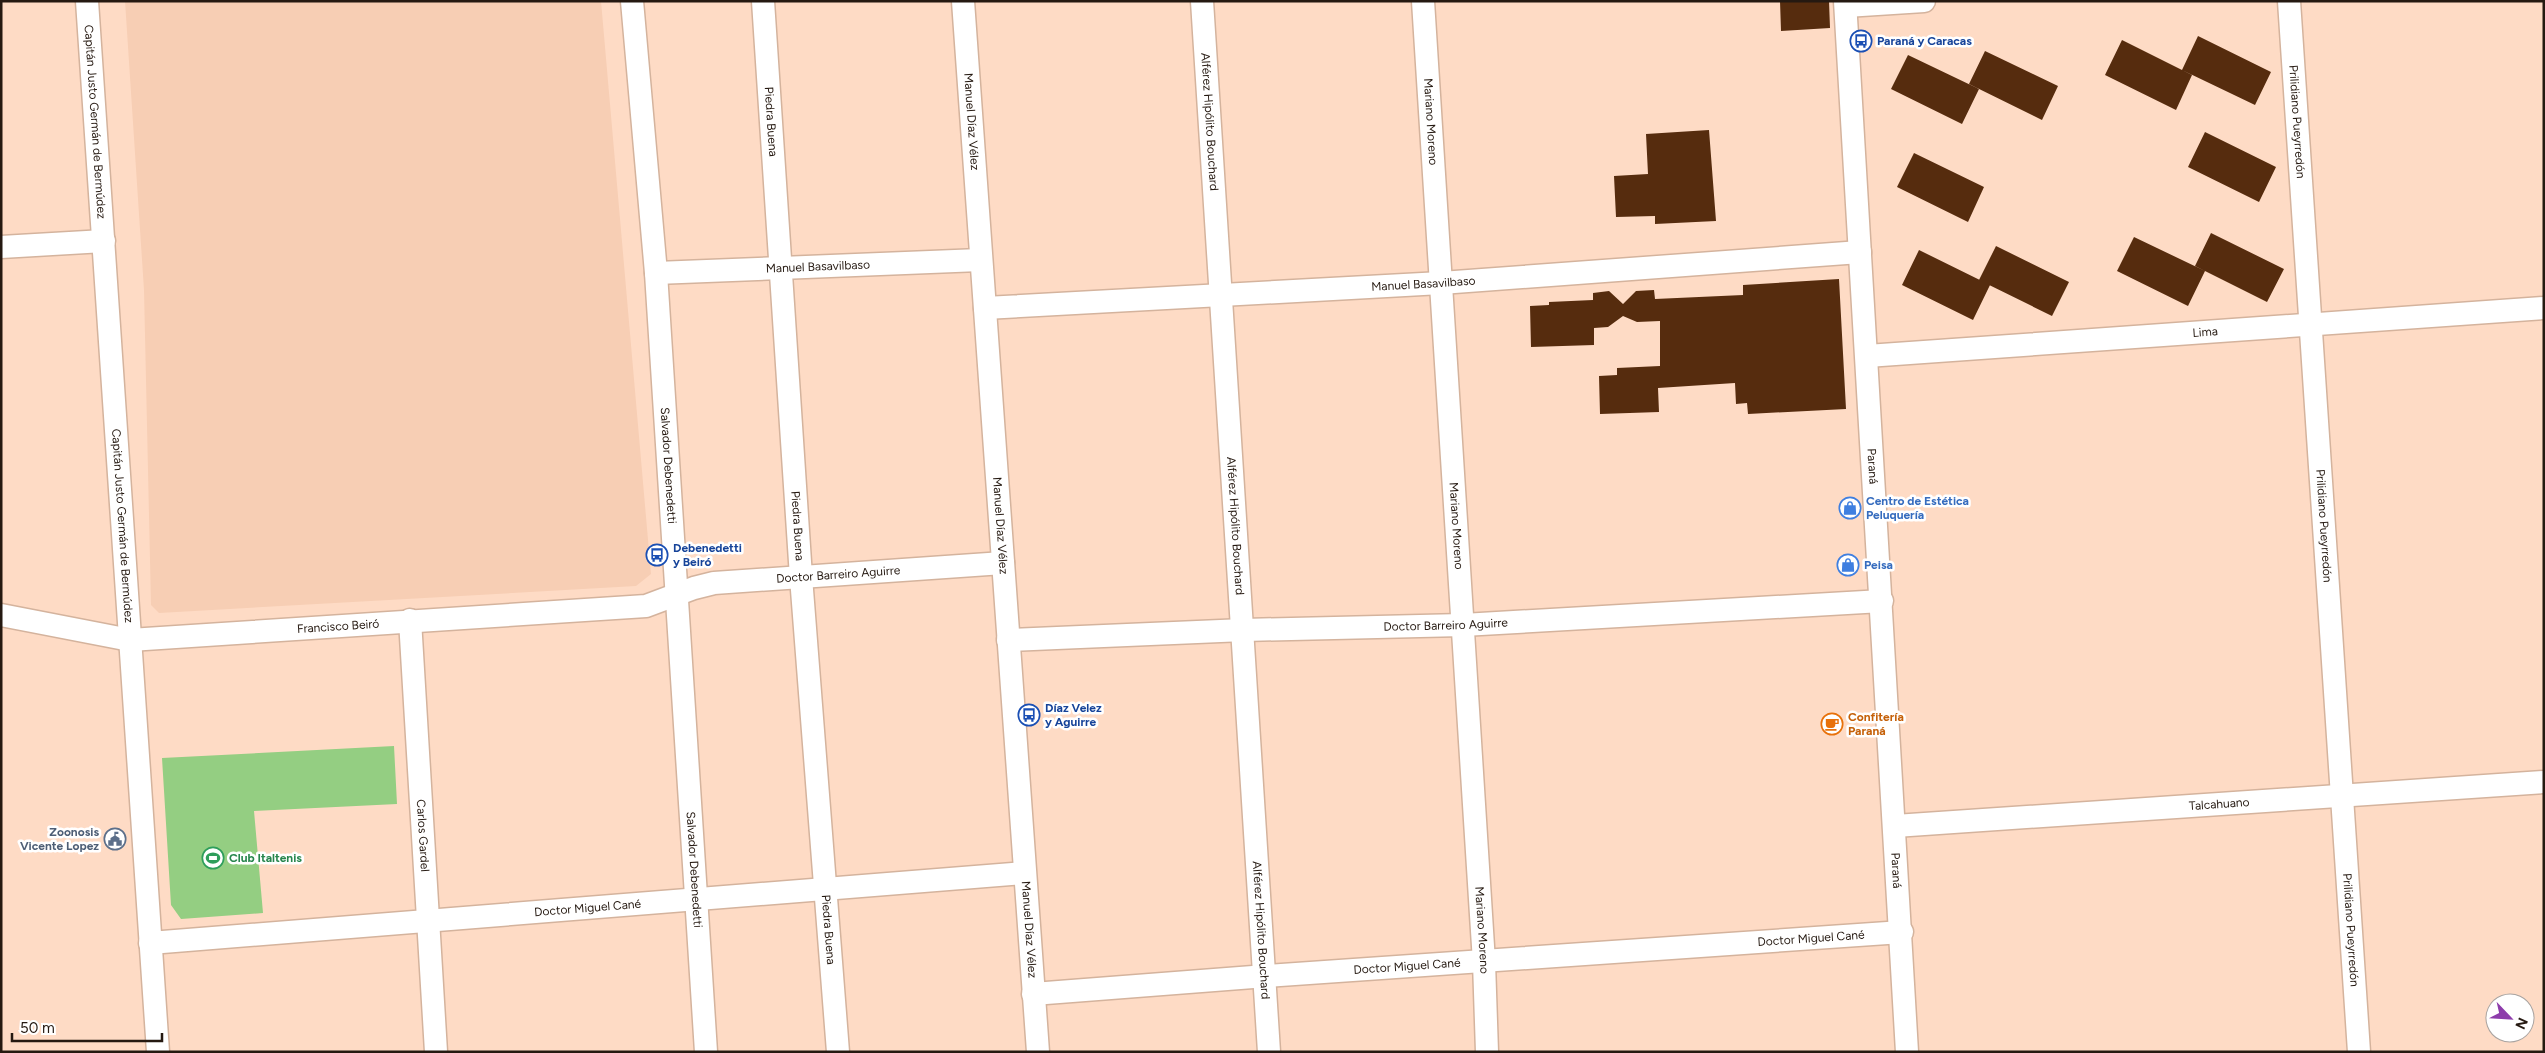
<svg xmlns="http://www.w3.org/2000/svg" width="2545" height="1053" font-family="Figtree,sans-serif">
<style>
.built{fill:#f7ceb4}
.green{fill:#94ce82}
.building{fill:#562c0e}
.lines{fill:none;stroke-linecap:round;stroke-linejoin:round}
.minor-casing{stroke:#d4b39d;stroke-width:25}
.minor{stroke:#fff;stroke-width:22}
.labels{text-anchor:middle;stroke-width:5;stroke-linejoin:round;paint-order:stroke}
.transit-label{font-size:12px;font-weight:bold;fill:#164399;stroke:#fff;text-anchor:start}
.street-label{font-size:12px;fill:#251911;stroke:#fff}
.shop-label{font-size:12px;font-weight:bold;fill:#366cbe;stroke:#fff;text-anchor:start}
.food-label{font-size:12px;font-weight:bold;fill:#c56008;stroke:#fff;text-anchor:start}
.service-label{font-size:12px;font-weight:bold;fill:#4e5e75;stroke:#fff;text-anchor:end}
.leisure-label{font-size:12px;font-weight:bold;fill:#27864d;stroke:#fff;text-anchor:start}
</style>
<rect width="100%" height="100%" fill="#fedbc5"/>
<path class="built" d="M 125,1 L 601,1 L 651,574 L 636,586 L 159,613 L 151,605 L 144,290 Z"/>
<path class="green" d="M 394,746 L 397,804 L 254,811 L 263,913 L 181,919 L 171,905 L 162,758 Z"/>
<path class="building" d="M 1780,1 L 1829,1 L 1830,28 L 1781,31 Z
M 2198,36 L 2271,72 L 2255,105 L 2182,70 Z
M 2122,40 L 2192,75 L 2176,110 L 2105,75 Z
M 1985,51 L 2058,86 L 2042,120 L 1969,84 Z
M 1908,55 L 1979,89 L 1962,124 L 1891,89 Z
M 1709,130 L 1716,221 L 1655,224 L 1655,216 L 1616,217 L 1614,176 L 1648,174 L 1646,134 Z
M 2205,132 L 2276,167 L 2259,202 L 2188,167 Z
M 1914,153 L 1984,187 L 1968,222 L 1897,187 Z
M 2211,233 L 2284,269 L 2267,302 L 2195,266 Z
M 2134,237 L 2205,271 L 2188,306 L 2117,271 Z
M 1996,246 L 2069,282 L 2052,316 L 1979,280 Z
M 1919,250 L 1990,285 L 1973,320 L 1902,285 Z
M 1839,279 L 1846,409 L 1748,414 L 1747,403 L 1736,404 L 1735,383 L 1658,388 L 1659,412 L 1600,414 L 1599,376 L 1617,375 L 1617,368 L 1660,366 L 1660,321 L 1637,322 L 1623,316 L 1608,327 L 1594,328 L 1594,345 L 1531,347 L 1530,306 L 1549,305 L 1549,302 L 1593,300 L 1593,293 L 1609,291 L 1623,304 L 1636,291 L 1654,290 L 1655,299 L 1743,295 L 1743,285 Z"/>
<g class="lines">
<g class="minor-casing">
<g id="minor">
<path id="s1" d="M 87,1 L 158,1052"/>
<path id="s2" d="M 632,1 L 656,273 L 706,1052"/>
<path id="s3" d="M 763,1 L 801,577 L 838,1052"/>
<path id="s4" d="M 963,1 L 1038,1052"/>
<path id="s5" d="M 1202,1 L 1269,1052"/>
<path id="s6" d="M 1423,1 L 1484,962 L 1487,1052"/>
<path id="s7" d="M 1845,1 L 1907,1052"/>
<path id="s8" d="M 2289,1 L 2359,1052"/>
<path d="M 1846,6 L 1924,1"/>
<path d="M 1,247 L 104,241"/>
<path id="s9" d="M 656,273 L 980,260"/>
<path id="s10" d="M 985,308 L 1441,283 L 1860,252"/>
<path id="s11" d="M 1867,356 L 2544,308"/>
<path id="s12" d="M 1,615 L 130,640 L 646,606 L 694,588 L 714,583 L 1003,563"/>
<path id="s13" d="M 410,620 L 436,1052"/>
<path id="s14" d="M 1008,640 L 1244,630 L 1463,625 L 1882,601"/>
<path id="s15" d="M 1895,826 L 2544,782"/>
<path id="s16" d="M 150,943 L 1024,873"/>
<path id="s17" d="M 1033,994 L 1266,976 L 1902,932"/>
</g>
</g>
<use href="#minor" class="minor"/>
</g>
<defs>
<g id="bus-ring" transform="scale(1.125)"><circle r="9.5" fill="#fff" stroke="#1a4fb4" stroke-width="1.5"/><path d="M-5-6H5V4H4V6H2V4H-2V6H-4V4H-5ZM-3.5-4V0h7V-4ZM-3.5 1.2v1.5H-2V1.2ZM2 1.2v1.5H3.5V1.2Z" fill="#1a4fb4"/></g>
<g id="shop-ring" transform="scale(1.125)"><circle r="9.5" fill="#fff" stroke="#3f7fe0" stroke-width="1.5"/><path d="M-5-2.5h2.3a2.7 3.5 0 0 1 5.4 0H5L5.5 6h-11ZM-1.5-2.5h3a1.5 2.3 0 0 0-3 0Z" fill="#3f7fe0"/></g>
<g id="cafe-ring" transform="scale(1.125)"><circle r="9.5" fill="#fff" stroke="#e8710a" stroke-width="1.5"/><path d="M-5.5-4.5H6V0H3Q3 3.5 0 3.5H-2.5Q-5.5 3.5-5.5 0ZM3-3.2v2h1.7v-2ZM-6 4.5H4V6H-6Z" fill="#e8710a"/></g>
<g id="civic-ring" transform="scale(1.125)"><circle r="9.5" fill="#fff" stroke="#5c6f8a" stroke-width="1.5"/><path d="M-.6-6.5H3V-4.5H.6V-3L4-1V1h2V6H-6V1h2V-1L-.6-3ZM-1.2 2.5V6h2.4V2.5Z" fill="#5c6f8a"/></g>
<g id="stadium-ring" transform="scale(1.125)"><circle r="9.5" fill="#fff" stroke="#2e9e5b" stroke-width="1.5"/><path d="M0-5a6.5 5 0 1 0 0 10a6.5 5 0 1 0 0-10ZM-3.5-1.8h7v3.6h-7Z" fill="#2e9e5b"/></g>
</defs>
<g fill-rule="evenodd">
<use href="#bus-ring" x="1861" y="41"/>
<use href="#shop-ring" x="1850" y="508"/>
<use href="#bus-ring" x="657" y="555"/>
<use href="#shop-ring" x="1848" y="565"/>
<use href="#bus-ring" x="1029" y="715"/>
<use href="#cafe-ring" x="1832" y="724"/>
<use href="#civic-ring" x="115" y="839"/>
<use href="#stadium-ring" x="213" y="858"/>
</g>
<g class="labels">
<g class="transit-label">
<text x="1877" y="45">Paraná y Caracas</text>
<text x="673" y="552">Debenedetti<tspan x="673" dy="14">y Beiró</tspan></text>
<text x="1045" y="712">Díaz Velez<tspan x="1045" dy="14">y Aguirre</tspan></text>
</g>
<g class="street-label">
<text dy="4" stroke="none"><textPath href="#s1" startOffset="121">Capitán Justo Germán de Bermúdez</textPath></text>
<text dy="4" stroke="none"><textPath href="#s5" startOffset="121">Alférez Hipólito Bouchard</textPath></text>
<text dy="4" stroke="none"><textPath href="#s6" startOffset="121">Mariano Moreno</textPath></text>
<text dy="4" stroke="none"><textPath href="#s8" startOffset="121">Prilidiano Pueyrredón</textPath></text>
<text dy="4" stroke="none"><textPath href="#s3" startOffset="121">Piedra Buena</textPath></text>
<text dy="4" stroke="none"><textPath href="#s4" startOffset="121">Manuel Díaz Vélez</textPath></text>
<text dy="4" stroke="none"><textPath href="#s9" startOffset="162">Manuel Basavilbaso</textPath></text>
<text dy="4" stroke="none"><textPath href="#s10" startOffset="439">Manuel Basavilbaso</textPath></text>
<text dy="4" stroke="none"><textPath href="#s11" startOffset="339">Lima</textPath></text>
<text dy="4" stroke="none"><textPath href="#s2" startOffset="466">Salvador Debenedetti</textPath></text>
<text dy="4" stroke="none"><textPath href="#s7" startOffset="466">Paraná</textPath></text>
<text dy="4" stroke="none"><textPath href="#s1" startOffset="526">Capitán Justo Germán de Bermúdez</textPath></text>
<text dy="4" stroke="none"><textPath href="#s5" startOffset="526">Alférez Hipólito Bouchard</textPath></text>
<text dy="4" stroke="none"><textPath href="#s6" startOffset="526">Mariano Moreno</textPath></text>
<text dy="4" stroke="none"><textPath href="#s8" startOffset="526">Prilidiano Pueyrredón</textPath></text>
<text dy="4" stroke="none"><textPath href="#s3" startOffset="526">Piedra Buena</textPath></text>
<text dy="4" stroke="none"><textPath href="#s4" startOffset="526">Manuel Díaz Vélez</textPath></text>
<text dy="4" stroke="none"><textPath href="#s12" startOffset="845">Doctor Barreiro Aguirre</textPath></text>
<text dy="4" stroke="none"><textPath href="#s12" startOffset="340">Francisco Beiró</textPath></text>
<text dy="4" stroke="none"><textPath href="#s14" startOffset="438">Doctor Barreiro Aguirre</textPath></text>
<text dy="4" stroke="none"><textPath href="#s15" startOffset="325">Talcahuano</textPath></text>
<text dy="4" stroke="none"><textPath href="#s13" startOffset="216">Carlos Gardel</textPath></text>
<text dy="4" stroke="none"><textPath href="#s2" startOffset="871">Salvador Debenedetti</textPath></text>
<text dy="4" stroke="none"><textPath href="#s7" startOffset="871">Paraná</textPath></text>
<text dy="4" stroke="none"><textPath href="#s16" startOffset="439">Doctor Miguel Cané</textPath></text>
<text dy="4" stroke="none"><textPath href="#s3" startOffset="931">Piedra Buena</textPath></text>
<text dy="4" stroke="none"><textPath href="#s4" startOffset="931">Manuel Díaz Vélez</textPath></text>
<text dy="4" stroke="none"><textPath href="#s5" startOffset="931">Alférez Hipólito Bouchard</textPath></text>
<text dy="4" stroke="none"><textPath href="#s6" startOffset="931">Mariano Moreno</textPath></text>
<text dy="4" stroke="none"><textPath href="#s8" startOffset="931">Prilidiano Pueyrredón</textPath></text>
<text dy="4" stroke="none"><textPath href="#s17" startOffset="780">Doctor Miguel Cané</textPath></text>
<text dy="4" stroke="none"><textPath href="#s17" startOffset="375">Doctor Miguel Cané</textPath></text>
</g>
<g class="shop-label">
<text x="1866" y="505">Centro de Estética<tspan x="1866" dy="14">Peluquería</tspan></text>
<text x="1864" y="569">Peisa</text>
</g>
<g class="food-label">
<text x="1848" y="721">Confitería<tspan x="1848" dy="14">Paraná</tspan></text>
</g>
<g class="service-label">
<text x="99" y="836">Zoonosis<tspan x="99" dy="14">Vicente Lopez</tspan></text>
</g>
<g class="leisure-label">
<text x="229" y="862">Club Italtenis</text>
</g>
</g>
<rect width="2545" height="1053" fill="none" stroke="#251911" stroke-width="5"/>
<g transform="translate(2510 1018) rotate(115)"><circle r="24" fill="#ffffff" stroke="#a8a3a0"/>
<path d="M0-4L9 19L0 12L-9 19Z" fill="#8d3cab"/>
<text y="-8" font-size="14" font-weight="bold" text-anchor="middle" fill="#251911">N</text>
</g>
<path d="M12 1033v8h150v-8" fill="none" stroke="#251911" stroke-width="2.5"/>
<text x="20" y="1033" font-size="15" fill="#251911" stroke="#ffffff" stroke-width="4" paint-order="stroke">50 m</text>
</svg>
